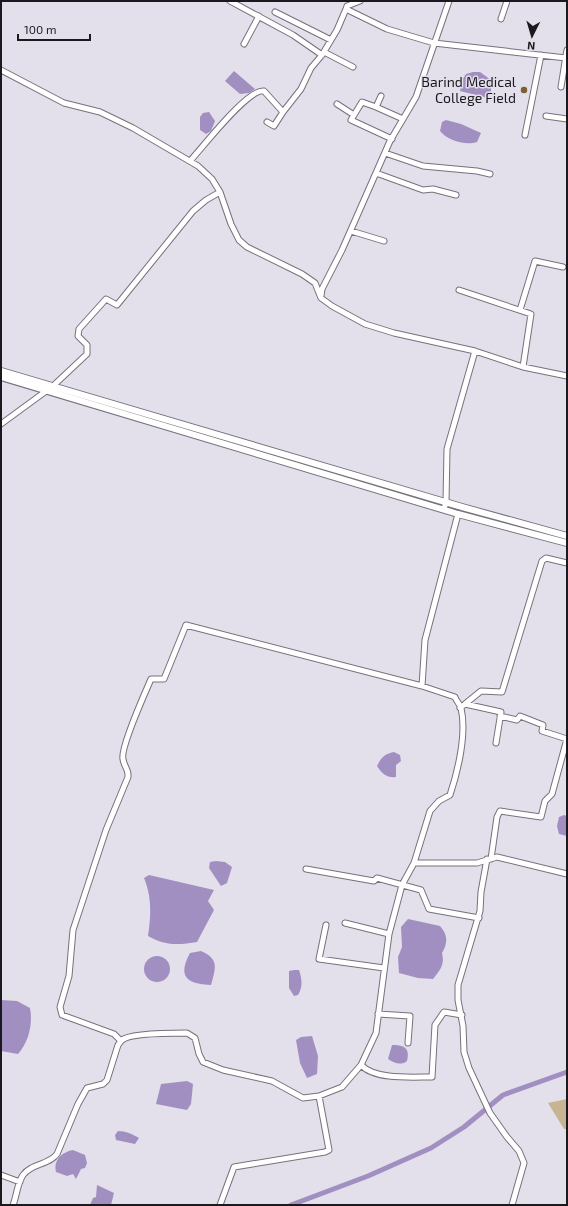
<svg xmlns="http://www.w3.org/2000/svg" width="568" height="1206" font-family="'Exo 2',sans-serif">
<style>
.green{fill:#c7b493}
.water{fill:#a28fc2}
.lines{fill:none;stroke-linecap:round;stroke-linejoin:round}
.canal{stroke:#a28fc2;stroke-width:5}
.minor-casing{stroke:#76727c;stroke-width:7}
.major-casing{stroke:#76727c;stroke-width:8}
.minor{stroke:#fff;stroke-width:5}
.major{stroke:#fff;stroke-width:6}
.poi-dot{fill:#795f31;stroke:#e3dfeb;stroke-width:1.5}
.labels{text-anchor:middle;stroke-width:3;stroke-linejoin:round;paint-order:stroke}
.poi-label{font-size:14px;fill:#1a191d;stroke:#e3dfeb;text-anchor:end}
</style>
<rect width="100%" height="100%" fill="#e3dfeb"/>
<path class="green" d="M 567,1099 L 567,1129 L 564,1129 L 548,1103 Z"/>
<path class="water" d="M 234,71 L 255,89 L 249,93 L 240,94 L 225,81 Z
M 473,72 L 480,72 L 491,80 L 491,91 L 488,98 L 460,91 L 462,80 L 466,74 Z
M 209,112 L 215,121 L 211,131 L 206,134 L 200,130 L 200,117 L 203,113 Z
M 446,120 L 461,124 L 481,133 L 477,142 C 465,146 447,140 440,131 L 442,122 Z
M 394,752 L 400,755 L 401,761 L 396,765 L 396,777 C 387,778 382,774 377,766 C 381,758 384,754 394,752 Z
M 564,815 L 567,816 L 567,836 L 559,834 L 557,826 L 559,817 Z
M 216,861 L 225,862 L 232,867 L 227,883 L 221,886 L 209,868 L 210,862 Z
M 149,875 L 214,890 L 208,901 L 214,910 L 197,942 C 179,945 165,946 148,936 C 151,916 152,897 144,878 Z
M 408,919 L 440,926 C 448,935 448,943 442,953 C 445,965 440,970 433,979 L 418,978 L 399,973 L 398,957 L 402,947 L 401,927 Z
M 201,951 C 219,959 216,967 211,985 C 187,984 177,977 190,953 Z
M144 969a13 13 0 1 1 26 0a13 13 0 1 1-26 0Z
M 294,970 L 299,970 C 302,979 303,987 298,995 L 294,996 L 289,988 L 289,971 Z
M 1,1000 L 17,1001 L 30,1008 C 33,1023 29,1042 18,1054 L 1,1051 Z
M 312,1036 L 318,1056 L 317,1074 L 307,1078 L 300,1063 L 296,1040 L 301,1037 Z
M 392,1045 C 405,1045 410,1048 407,1061 C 401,1066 394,1063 388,1059 Z
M 187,1081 L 193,1084 L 191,1104 L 187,1110 L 156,1104 L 161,1084 Z
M 118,1131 C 126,1131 132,1134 139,1138 L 135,1144 L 116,1140 L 115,1135 Z
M 73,1150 L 85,1155 L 87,1163 L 85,1168 L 81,1169 L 76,1179 L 73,1174 L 67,1176 L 56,1172 C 53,1160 62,1152 73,1150 Z
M 97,1185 L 114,1193 L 111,1205 L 90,1205 L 93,1198 L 96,1197 Z"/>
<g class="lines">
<path class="canal" d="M 291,1205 L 368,1176 L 431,1148 L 464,1127 L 503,1095 L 567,1072"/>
<g class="minor-casing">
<path id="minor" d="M 230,1 L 293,35 L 322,55
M 346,9 L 347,6 L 360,1
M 275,12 L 331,40
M 501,19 L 507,1
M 244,44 L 259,16
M 324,52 L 353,67
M 1,70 L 64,103 L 100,112 L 133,128 L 198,166 L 212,179 L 220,192 L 231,224 L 239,240 L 247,247 L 302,274 L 315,283 L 321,298 L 332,306 L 365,324 L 394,333 L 475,351 L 523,367 L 567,376
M 561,87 L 567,50
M 381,96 L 376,107 L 403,119
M 337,104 L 354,115
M 376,107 L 362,102 L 351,120 L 392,139
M 546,116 L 567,119
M 267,122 L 274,126 L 283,112
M 525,135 L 541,55
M 385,153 L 423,166 L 477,171 L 490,174
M 190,161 C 203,147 248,88 264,91 L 283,112 L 301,89 L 311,68 L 322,55 L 337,30 L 346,9 L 387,29 L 434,43 L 566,58
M 376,173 L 423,190 L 433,189 L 456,195
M 351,231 L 384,241
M 459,290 L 531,314 L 523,367
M 321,296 L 322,289 L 342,250 L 390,141 L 416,97 L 449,1
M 520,310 L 535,261 L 563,267
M 1,424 L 53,386 L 87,354 L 87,345 L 78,336 L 79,329 L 106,299 L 117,305 L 193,211 L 206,200 L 220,192
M 444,509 L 446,502 L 447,449 L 475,351
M 422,686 L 425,640 L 458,514
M 465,704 L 501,712 L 496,743
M 460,708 L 481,691 L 502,692 L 542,561 L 546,558 L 567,563
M 500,716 L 517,720 L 520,716 L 543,725 L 542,731 L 567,739
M 487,859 L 481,892 L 480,911 L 458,985 L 458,1000 L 463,1026 L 464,1052 L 469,1068 L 490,1113 L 507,1137 L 519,1151 L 524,1163 L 512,1205
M 491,859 L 497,817 L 500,811 L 541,817 L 545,801 L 552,794 L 567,739
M 414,863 L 477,863 L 497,857 L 567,874
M 306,869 L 374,881 L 377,878 L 421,890 L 429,909 L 479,918
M 345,923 L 389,934
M 326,925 L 319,959 L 384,968
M 378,1014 L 410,1016 L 408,1043
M 361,1065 C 375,1080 412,1077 432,1077 L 435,1025 L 444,1012 L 462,1015
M 1,1175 L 20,1182
M 13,1205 C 17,1195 17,1184 23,1175 C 32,1163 49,1165 57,1154 L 78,1104 L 87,1088 L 103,1084 L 107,1080 L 118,1045 C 119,1044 120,1042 122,1040 C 130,1033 175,1033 187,1033 L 195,1038 L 199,1054 L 203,1062 L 223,1070 L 272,1081 L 303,1098 L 319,1096 L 342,1087 L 361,1065 L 376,1033 L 389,934 L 402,885 L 414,863 L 430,811 L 439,801 L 450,795 C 458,771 467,733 461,708 C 460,704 456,701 455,697 L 422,686 L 186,625 L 164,679 L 151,679 C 145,693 120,748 123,759 C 124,767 129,769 128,777 L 106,830 L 73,930 L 69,976 L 60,1007 L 62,1015 L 114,1034 L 121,1041
M 220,1205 L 234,1167 L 325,1152 L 329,1150 L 319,1096"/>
</g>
<g class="major-casing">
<path id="major" d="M 1,371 L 462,507 L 567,536
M 1,377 L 458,514 L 567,543"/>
</g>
<use href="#minor" class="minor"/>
<use href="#major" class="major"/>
</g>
<circle class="poi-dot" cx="524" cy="90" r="4"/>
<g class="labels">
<g class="poi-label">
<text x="516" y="87">Barind Medical<tspan x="516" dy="16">College Field</tspan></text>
</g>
</g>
<rect width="568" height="1206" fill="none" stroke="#1a191d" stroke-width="4"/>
<g transform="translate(532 36) rotate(185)" stroke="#e3dfeb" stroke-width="3" paint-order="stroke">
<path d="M0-3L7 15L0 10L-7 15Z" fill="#1a191d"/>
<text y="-6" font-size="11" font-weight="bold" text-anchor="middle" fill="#1a191d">N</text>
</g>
<path d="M18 34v6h72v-6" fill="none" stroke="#1a191d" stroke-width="2"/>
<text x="24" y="34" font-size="12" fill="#1a191d" stroke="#e3dfeb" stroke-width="3" paint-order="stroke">100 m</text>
</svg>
